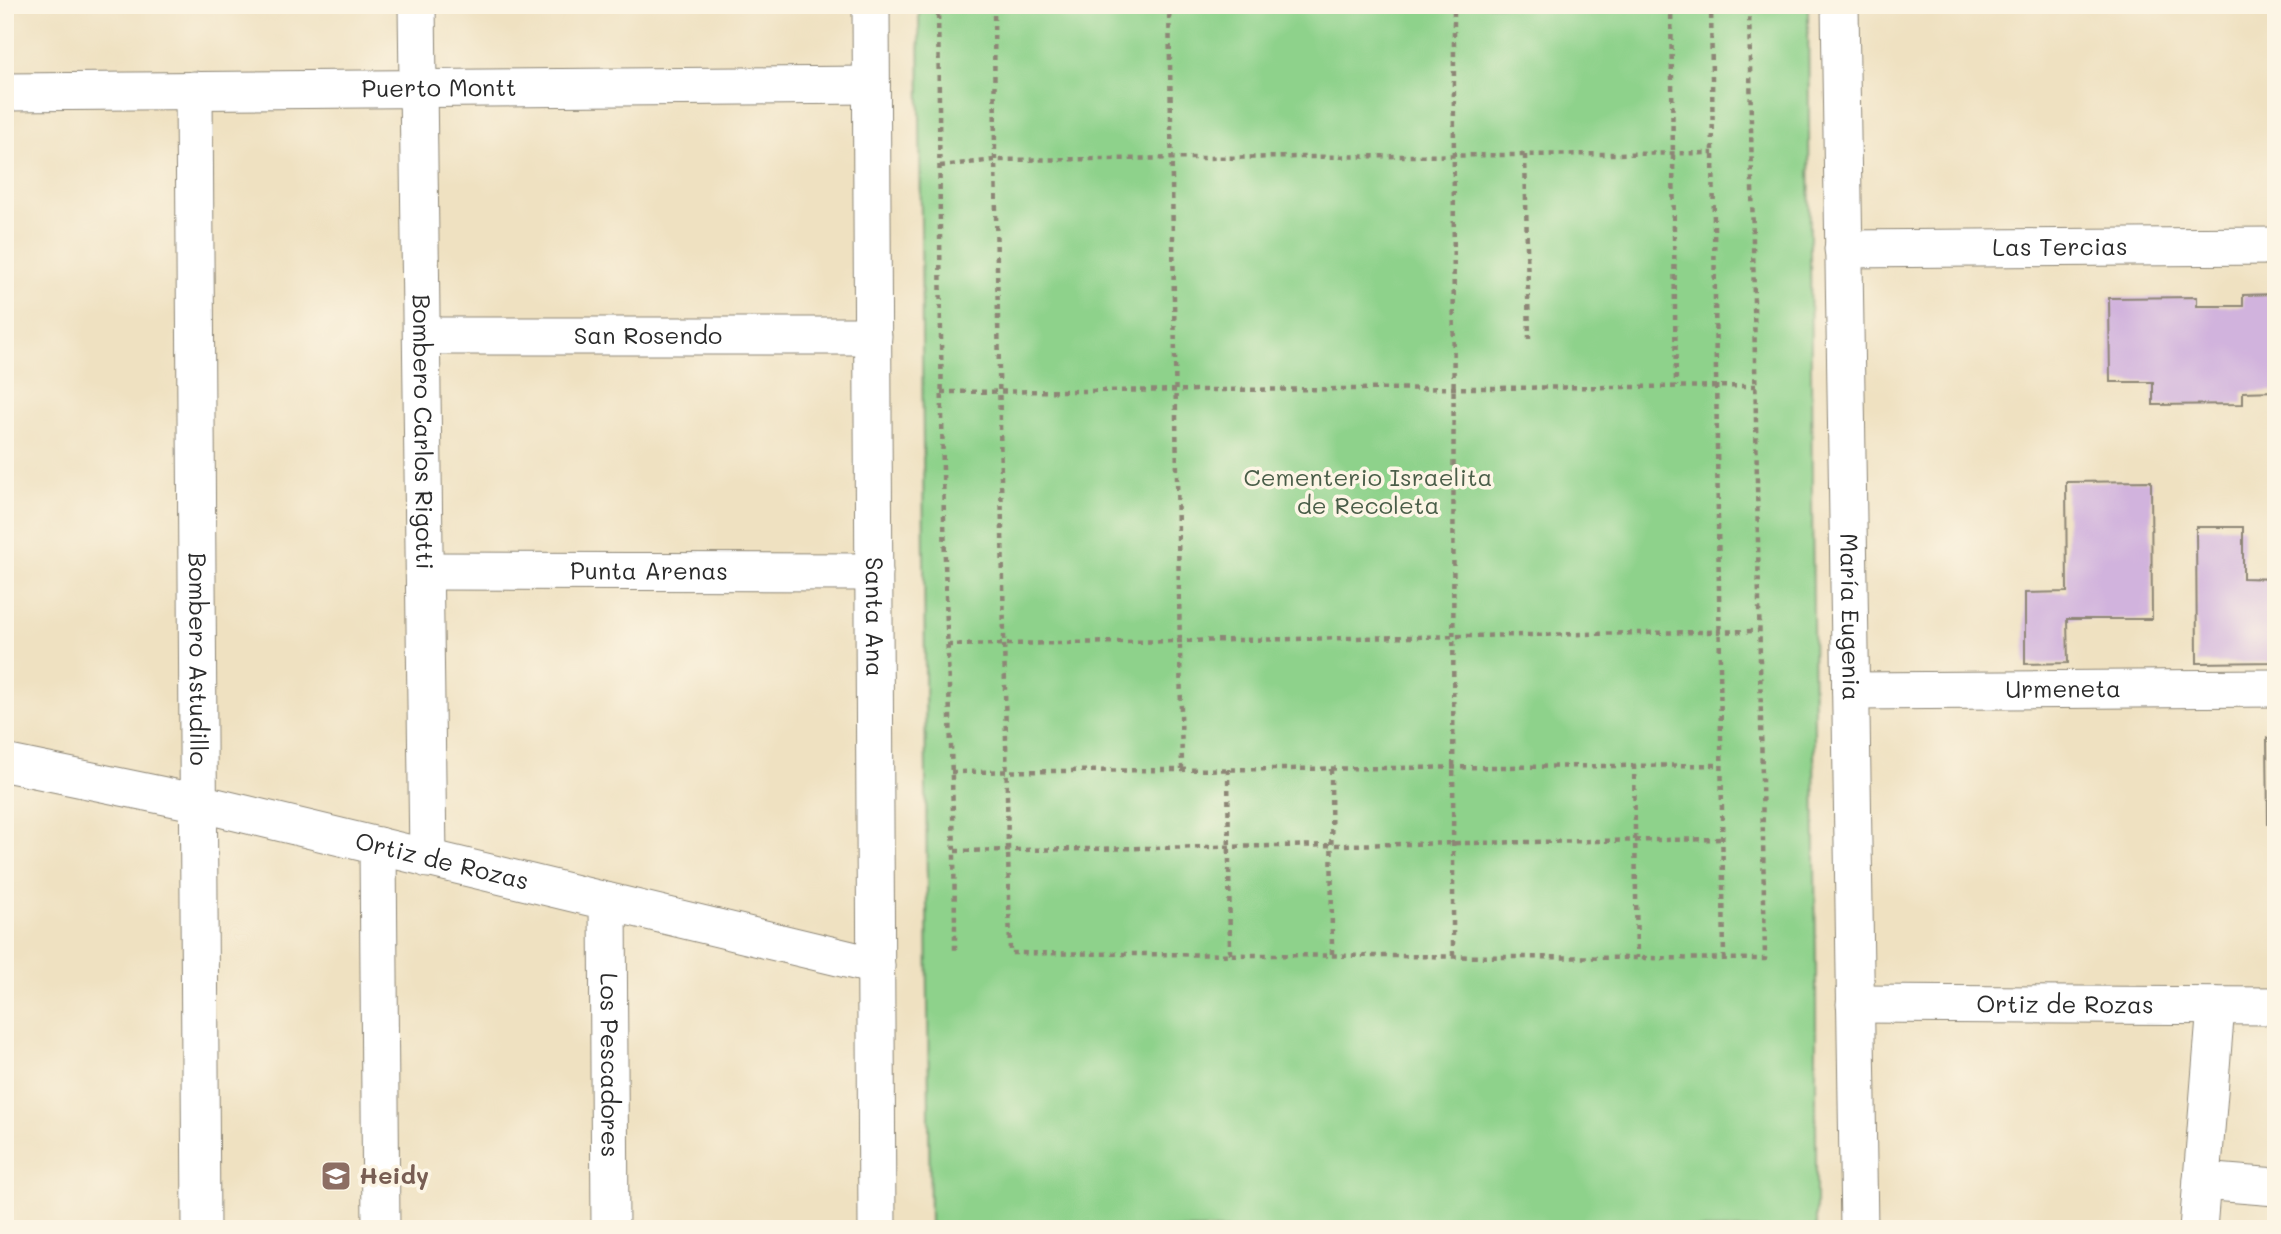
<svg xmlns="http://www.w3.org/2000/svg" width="2281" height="1234" font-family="Mali,sans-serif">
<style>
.green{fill:#8ed28b;stroke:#5c7e5b;stroke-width:2}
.building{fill:#d1b3dd}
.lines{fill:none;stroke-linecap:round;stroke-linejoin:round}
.minor-casing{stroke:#8d8676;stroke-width:39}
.path{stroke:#8d8676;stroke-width:4.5;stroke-dasharray:5 5;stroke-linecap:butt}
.minor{stroke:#fff;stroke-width:37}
.labels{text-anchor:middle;stroke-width:7;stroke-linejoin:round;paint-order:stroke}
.street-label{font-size:24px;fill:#2b2b2b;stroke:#fcf5e5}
.park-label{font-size:24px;fill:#495d48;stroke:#fcf5e5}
.education-label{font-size:24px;font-weight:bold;fill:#785e54;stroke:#fcf5e5;text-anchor:start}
</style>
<rect width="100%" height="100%" fill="#fcf5e5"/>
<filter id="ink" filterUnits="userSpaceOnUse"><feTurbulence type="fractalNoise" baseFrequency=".0143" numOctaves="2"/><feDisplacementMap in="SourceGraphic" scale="14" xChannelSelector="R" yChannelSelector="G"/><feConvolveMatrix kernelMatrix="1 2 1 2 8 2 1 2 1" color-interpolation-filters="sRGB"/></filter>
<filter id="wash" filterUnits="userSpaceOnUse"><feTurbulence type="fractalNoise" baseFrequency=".00686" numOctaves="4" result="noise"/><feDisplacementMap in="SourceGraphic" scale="28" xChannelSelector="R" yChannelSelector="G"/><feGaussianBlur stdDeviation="1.57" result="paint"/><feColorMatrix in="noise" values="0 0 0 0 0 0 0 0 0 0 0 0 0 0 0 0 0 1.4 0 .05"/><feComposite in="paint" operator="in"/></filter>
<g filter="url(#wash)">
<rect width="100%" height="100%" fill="#efe1c1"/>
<path class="green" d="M 919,5 L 1808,5 L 1816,978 L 1816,1229 L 930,1229 Z"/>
<g id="blocks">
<path class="building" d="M 2276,294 L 2276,391 L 2243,392 L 2243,404 L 2153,405 L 2153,382 L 2110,382 L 2109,298 L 2197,297 L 2197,306 L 2243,306 L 2243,295 Z
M 2151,481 L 2152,619 L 2067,619 L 2068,663 L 2025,664 L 2025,593 L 2067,592 L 2066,482 Z
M 2196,527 L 2243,527 L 2243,578 L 2276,579 L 2276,662 L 2197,663 Z
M 2267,738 L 2276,738 L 2276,824 L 2268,824 Z"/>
</g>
</g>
<g filter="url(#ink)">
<use href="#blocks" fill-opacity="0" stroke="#8d8676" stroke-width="2"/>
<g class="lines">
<g class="minor-casing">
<g id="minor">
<path id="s1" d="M 417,5 L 428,859"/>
<path id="s2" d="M 871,5 L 877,1229"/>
<path id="s3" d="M 1840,5 L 1859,1229"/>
<path id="s4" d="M 194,90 L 201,1229"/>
<path id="s5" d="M 5,92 L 871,85"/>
<path id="s6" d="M 1843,249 L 2276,246"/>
<path id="s7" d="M 422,336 L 873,336"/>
<path id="s8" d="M 425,571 L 874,572"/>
<path id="s9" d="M 1851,691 L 2276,688"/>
<path id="s10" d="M 5,763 L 199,803 L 876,966"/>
<path d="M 378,846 L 381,1229"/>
<path id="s11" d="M 608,902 L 610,1229"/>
<path id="s12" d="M 1855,1004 L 2276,1006"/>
<path d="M 2202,1181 L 2276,1187"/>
<path d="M 2198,1229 L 2216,1006"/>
</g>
</g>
<path class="path" d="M 938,5 C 940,176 940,347 944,518 C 947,663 955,807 955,952
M 994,5 L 995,160 L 1010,953 L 1765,959 L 1749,5
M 1169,5 L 1182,769
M 1671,5 L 1676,386
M 1711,5 L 1724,959
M 1525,155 L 1529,339
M 940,166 L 995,160 L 1713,153
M 941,392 L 1756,386
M 947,645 L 1758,631
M 1634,765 L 1637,958
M 1228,769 L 1230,955
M 1331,769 L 1332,956
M 951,772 L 1721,765
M 955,851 L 1723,839
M 1453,956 L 1454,5"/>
<use href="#minor" class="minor"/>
</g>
</g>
<defs>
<g id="school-square" transform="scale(1.575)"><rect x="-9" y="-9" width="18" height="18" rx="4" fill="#8d6e63" stroke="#fcf5e5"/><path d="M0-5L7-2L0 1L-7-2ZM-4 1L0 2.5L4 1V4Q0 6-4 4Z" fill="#fff"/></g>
</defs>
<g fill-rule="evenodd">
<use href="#school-square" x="336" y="1176"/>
</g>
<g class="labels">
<g class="street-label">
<text dy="8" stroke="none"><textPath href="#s5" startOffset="434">Puerto Montt</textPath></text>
<text dy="8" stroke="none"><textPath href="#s6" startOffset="217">Las Tercias</textPath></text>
<text dy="8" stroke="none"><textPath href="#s7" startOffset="226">San Rosendo</textPath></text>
<text dy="8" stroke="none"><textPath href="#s1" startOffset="427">Bombero Carlos Rigotti</textPath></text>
<text dy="8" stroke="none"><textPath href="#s8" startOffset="224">Punta Arenas</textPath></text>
<text dy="8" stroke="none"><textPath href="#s2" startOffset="612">Santa Ana</textPath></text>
<text dy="8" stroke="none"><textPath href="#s3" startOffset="612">María Eugenia</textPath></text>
<text dy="8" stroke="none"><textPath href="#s4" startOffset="569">Bombero Astudillo</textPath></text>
<text dy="8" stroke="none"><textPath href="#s9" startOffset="212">Urmeneta</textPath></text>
<text dy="8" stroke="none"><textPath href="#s10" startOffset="448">Ortiz de Rozas</textPath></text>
<text dy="8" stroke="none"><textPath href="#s12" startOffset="210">Ortiz de Rozas</textPath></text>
<text dy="8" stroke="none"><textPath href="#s11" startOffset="163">Los Pescadores</textPath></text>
</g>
<g class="park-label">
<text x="1368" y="486">Cementerio Israelita<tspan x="1368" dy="28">de Recoleta</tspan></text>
</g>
<g class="education-label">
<text x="359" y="1184">Heidy</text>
</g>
</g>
<rect width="2281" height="1234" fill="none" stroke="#fcf5e5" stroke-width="28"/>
</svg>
